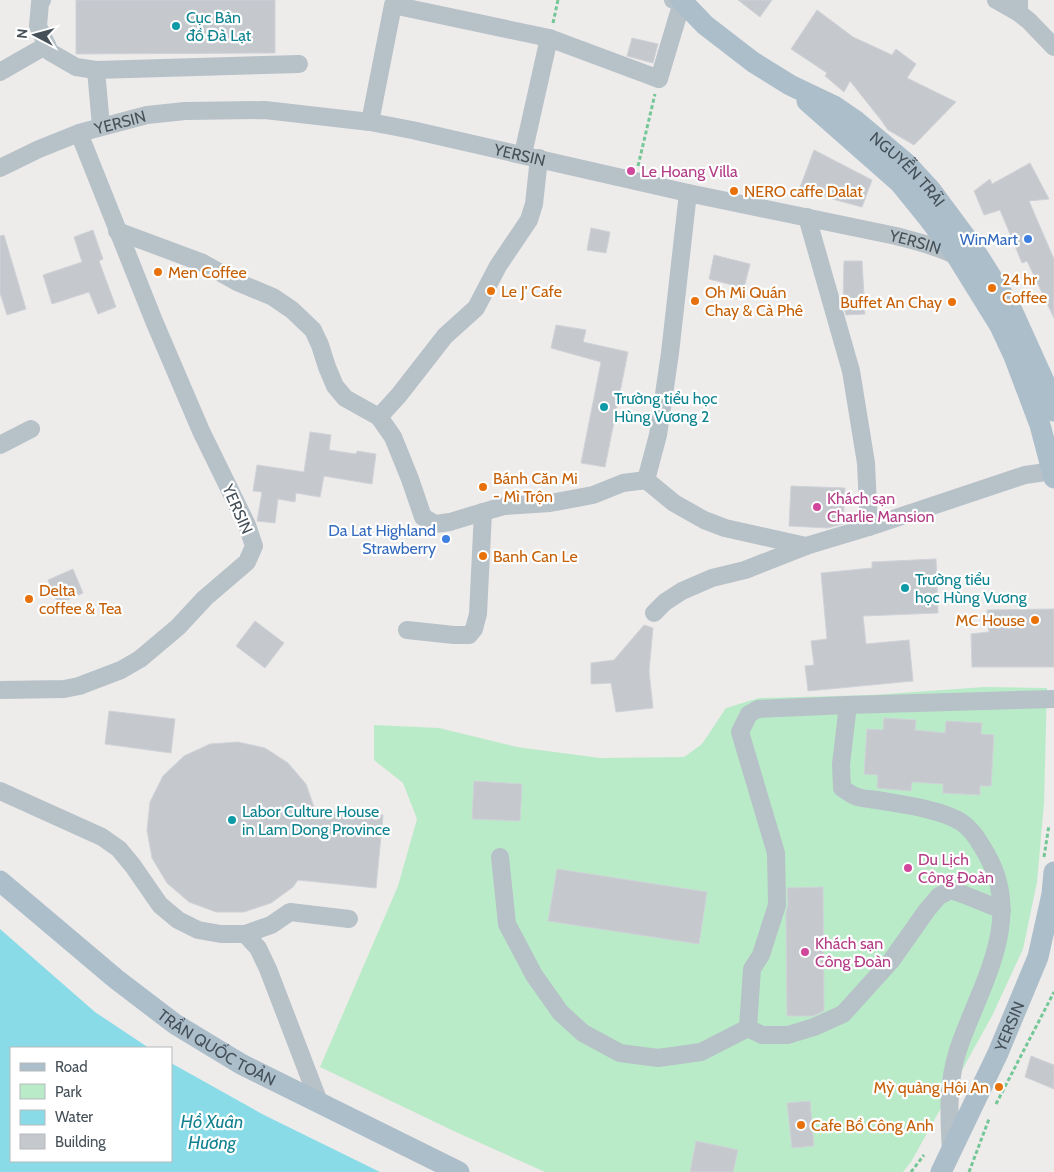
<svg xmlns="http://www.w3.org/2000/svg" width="1054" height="1172" font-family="Cabin,sans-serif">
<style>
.green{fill:#baebc8}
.water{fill:#89dce7}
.building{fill:#c5c9ce;stroke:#cfd2d7}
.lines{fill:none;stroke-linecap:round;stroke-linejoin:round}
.path{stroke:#74c796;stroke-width:3;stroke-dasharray:4 2.5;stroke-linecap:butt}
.minor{stroke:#b7c1c8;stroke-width:18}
.major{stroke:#acbeca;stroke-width:21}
.culture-dot{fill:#0f9aa8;stroke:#fff;stroke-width:2}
.hotel-dot{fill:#d1479c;stroke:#fff;stroke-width:2}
.food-dot{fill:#e8710a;stroke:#fff;stroke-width:2}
.shop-dot{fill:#3f7fe0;stroke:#fff;stroke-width:2}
.labels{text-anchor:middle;stroke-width:4.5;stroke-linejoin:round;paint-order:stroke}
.culture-label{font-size:16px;fill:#0d838f;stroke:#fff;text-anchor:start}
.street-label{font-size:16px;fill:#455058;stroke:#fff}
.hotel-label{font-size:16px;fill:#b23c85;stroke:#fff;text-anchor:start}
.food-label{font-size:16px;fill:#c56008;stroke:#fff;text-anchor:start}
.shop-label{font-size:16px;fill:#366cbe;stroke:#fff;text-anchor:end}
.water-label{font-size:18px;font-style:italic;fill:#12828f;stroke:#fff}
</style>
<rect width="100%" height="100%" fill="#eeebeb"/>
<path class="green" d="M 985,687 L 1047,688 L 1044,803 L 1037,882 L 1023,949 L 992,1016 L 911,1162 L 903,1172 L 545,1172 L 458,1133 L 320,1067 L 398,886 L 417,819 L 403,783 L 374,760 L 374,725 L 439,728 L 517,747 L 600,758 L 684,757 L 702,744 L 726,708 L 759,698 L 872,695 Z"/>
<path class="water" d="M 0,929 L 95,1012 L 149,1048 L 11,1048 L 11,1161 L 171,1161 L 171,1063 L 264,1115 L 380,1172 L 0,1172 Z"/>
<path class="building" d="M 76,0 L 275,0 L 275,53 L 76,54 Z
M 738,0 L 772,0 L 760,17 Z
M 817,10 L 853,37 L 892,55 L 896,49 L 916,64 L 907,78 L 956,102 L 914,145 L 888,130 L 881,120 L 850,81 L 844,92 L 825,76 L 827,73 L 791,49 Z
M 632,38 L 658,44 L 653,63 L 627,56 Z
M 814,150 L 872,180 L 862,207 L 799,190 Z
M 1030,163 L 1049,199 L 1029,201 L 1054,259 L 1054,318 L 1027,261 L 1022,263 L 1000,210 L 984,215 L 974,191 L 990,179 L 992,184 Z
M 591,228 L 610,232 L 606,253 L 587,250 Z
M 93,230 L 103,259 L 99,261 L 116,307 L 98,314 L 89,292 L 52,304 L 43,275 L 82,262 L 74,237 Z
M 4,235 L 26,309 L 7,315 L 0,293 L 0,236 Z
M 714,255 L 750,264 L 744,288 L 709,279 Z
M 844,261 L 862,261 L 865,314 L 846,315 L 843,305 Z
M 556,325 L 586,330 L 583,342 L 628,352 L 605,467 L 581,463 L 601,362 L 551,348 Z
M 310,432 L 331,435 L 329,450 L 356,454 L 357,451 L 376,454 L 372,484 L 324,476 L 320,497 L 296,493 L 295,502 L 278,499 L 275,523 L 257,521 L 262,492 L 253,491 L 257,465 L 304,472 Z
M 791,486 L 845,488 L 843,524 L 828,528 L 789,526 Z
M 936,559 L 938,613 L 863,616 L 866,644 L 909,640 L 913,681 L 808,691 L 805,666 L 814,665 L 811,641 L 827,639 L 821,573 L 872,568 L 872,562 Z
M 73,569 L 83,593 L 58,604 L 48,580 Z
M 1054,609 L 1054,667 L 972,667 L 971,634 L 989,632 L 987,610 Z
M 255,621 L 284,643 L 265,668 L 236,646 Z
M 644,625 L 653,628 L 649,671 L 653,708 L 616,712 L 611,683 L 591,684 L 591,663 L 614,660 Z
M 109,711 L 175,719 L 171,753 L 105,744 Z
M 884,718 L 916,720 L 915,730 L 945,733 L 946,721 L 982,723 L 981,734 L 994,735 L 991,786 L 980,786 L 980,795 L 943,793 L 943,784 L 912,782 L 911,791 L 877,788 L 878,775 L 864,774 L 867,729 L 883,730 Z
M 238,742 L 265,748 L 288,763 L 306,784 L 315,810 L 383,815 L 376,888 L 298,880 L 293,887 L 271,903 L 244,912 L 216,912 L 189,902 L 167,883 L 152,858 L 147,830 L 150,802 L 163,776 L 184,756 L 210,744 Z
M 474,781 L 522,784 L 520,821 L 472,819 Z
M 557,869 L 707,892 L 699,944 L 548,921 Z
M 823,887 L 824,1011 L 813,1016 L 787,1016 L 786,912 L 788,905 L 787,888 Z
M 1031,1056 L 1054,1065 L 1054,1089 L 1025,1077 Z
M 810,1101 L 814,1146 L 792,1148 L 787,1103 Z
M 696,1141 L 738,1150 L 733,1172 L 690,1172 Z"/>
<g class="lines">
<path class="path" d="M 553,23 L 558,0
M 638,166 L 655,94
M 1044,857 L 1049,825
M 996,1104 L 1054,992
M 911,1172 L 924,1155
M 969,1172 L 989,1119"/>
<g class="minor">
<path d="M 42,0 L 40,3 L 38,26 L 50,52 L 76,67 L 96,70 L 101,126"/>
<path d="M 996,0 L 1019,13"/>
<path d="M 1019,0 L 1019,13 L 1029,21 L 1054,47"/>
<path d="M 96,70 L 299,64"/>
<path d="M 0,72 L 47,45"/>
<path d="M 370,122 L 393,5 L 549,38 L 659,79 L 682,2 L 673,0"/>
<path d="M 523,154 L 549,38"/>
<path id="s1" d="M 0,168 L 39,149 L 79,133 L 147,115 L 185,111 L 265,110 L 370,122 L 412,130 L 688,193 L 896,236 C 914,241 946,248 961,259"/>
<path d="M 807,217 L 851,371 L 866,463 L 869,527"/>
<path d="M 117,231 L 203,263 L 237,282 L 273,297 L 292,310 L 313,330 L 320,345 L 327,367 L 335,386 L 345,398 L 379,417 L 393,437 L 410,479 L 423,517 L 435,524 L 450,522 L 483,512 L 504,506 L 550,503 L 593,495 L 623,483 L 646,480 L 674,503 L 704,520 L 725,528 L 806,546"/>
<path d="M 379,417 L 399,395 L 445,336 L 476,308 L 498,266 L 529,220 L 534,204 L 539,158"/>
<path d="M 0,445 L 31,429"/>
<path d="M 646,480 L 658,435 L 670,353 L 688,193"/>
<path d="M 654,613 L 665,602 L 682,591 L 712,578 L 745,570 L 806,546 L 869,527 L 1025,475 L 1054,471"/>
<path d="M 407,630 L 454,635 L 469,635 L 474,629 L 478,614 L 483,512"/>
<path d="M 0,690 L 64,689 L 79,686 L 121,670 L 140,659 L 178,627 L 205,598 L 247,562 L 254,546 L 247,525 L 201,431 L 154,321 L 79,133"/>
<path d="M 848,705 L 841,764 L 842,788 C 847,791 852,796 858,797 C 864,799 871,799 877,800 C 900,804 941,809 961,822 C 973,830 980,843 987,855 C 1025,921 979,987 958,1050 C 947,1084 949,1117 951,1152"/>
<path d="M 0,791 L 102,837 L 119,849 L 133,866 L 160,905 L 178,920 L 198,930 L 221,934 L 245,934 L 258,948 L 268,969 L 319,1102"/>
<path d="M 500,857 L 507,924 L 534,975 L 560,1012 L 583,1033 L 620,1053 L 658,1058 L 701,1052 L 748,1028"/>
<path d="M 1002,910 L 965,895 L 951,890 L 939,896 L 927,910 L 891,961 L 843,1014 L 814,1027 L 788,1035 L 762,1035 L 748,1028 L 752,969 L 761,955 L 777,905 L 776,853 L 740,732 L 749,714 L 758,709 L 848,705 L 1054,699"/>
<path d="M 245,934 L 271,925 L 290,912 L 349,919"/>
</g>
<g class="major">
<path id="s2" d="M 681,0 L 705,25 L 753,62 L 790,85 L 834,106 L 856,121 L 906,163 L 930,189 L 970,243 L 1011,308 L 1048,390 L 1054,411"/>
<path d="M 807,101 L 899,182 L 929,219 L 956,255 L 1000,326 L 1014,356 L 1040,425 L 1054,478"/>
<path id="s3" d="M 0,881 L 116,979 L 175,1024 L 241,1064 L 459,1172"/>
<path id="s4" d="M 941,1172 L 998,1053 L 1038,957 L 1052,894 L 1054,872"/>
</g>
</g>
<g class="culture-dot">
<circle cx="176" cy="26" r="5"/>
<circle cx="604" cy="407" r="5"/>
<circle cx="905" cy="588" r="5"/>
<circle cx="232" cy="820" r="5"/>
</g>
<g class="hotel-dot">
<circle cx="631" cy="171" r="5"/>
<circle cx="817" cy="507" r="5"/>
<circle cx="908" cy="868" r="5"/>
<circle cx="805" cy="952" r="5"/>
</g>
<g class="food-dot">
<circle cx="734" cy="191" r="5"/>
<circle cx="158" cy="272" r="5"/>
<circle cx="992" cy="288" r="5"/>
<circle cx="491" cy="291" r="5"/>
<circle cx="695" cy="301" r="5"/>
<circle cx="952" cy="302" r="5"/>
<circle cx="483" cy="487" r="5"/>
<circle cx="483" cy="556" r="5"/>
<circle cx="29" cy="599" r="5"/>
<circle cx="1035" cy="620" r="5"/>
<circle cx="999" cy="1087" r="5"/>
<circle cx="801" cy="1125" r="5"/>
</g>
<g class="shop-dot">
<circle cx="1028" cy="239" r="5"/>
<circle cx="446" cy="539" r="5"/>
</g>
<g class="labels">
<g class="culture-label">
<text x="186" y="23">Cục Bản<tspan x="186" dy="18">đồ Đà Lạt</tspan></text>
<text x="614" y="404">Trường tiểu học<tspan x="614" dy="18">Hùng Vương 2</tspan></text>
<text x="915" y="585">Trường tiểu<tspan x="915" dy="18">học Hùng Vương</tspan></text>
<text x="242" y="817">Labor Culture House<tspan x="242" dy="18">in Lam Dong Province</tspan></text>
</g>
<g class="street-label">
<text dy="6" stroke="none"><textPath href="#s1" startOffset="129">YERSIN</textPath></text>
<text dy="6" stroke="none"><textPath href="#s1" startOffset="534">YERSIN</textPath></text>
<text dy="6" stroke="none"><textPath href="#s2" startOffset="285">NGUYỄN TRÃI</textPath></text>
<text dy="6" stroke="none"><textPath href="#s1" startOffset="939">YERSIN</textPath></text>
<text transform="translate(238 509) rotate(66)" y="6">YERSIN</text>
<text dy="6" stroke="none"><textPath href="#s4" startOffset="161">YERSIN</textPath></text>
<text dy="6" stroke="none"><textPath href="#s3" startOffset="274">TRẦN QUỐC TOẢN</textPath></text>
</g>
<g class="hotel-label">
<text x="641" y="177">Le Hoang Villa</text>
<text x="827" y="504">Khách sạn<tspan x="827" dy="18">Charlie Mansion</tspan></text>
<text x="918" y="865">Du Lịch<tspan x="918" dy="18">Công Đoàn</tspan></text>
<text x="815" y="949">Khách sạn<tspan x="815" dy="18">Công Đoàn</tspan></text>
</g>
<g class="food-label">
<text x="744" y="197">NERO caffe Dalat</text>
<text x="168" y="278">Men Coffee</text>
<text x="1002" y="285">24 hr<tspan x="1002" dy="18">Coffee</tspan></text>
<text x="501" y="297">Le J' Cafe</text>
<text x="705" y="298">Oh Mi Quán<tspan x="705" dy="18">Chay &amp; Cà Phê</tspan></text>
<text x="942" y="308" text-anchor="end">Buffet An Chay</text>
<text x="493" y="484">Bánh Căn Mi<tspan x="493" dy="18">- Mì Trộn</tspan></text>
<text x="493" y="562">Banh Can Le</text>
<text x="39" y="596">Delta<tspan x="39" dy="18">coffee &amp; Tea</tspan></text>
<text x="1025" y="626" text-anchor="end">MC House</text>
<text x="989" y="1093" text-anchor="end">Mỳ quảng Hội An</text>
<text x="811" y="1131">Cafe Bồ Công Anh</text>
</g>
<g class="shop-label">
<text x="1018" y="245">WinMart</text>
<text x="436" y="536">Da Lat Highland<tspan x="436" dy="18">Strawberry</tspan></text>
</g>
<g class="water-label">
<text x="212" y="1128">Hồ Xuân<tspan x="212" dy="21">Hương</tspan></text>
</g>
</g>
<rect x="10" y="1047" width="162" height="115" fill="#ffffff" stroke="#b5b9bc"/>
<rect x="20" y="1063" width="25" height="8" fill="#acbeca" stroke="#b5b9bc"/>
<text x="55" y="1072" font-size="15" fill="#455058">Road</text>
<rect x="20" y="1084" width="25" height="15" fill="#baebc8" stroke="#b5b9bc"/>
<text x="55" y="1097" font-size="15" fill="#455058">Park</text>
<rect x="20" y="1110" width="25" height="15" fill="#89dce7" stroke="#b5b9bc"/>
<text x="55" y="1122" font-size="15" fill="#455058">Water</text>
<rect x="20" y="1134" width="25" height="15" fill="#c5c9ce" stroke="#b5b9bc"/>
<text x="55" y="1147" font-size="15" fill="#455058">Building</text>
<g transform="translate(35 35) rotate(276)" stroke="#ffffff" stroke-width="4" paint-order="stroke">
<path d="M0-4L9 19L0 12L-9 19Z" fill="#455058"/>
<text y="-8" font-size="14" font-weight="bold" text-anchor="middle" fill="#455058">N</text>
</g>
</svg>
